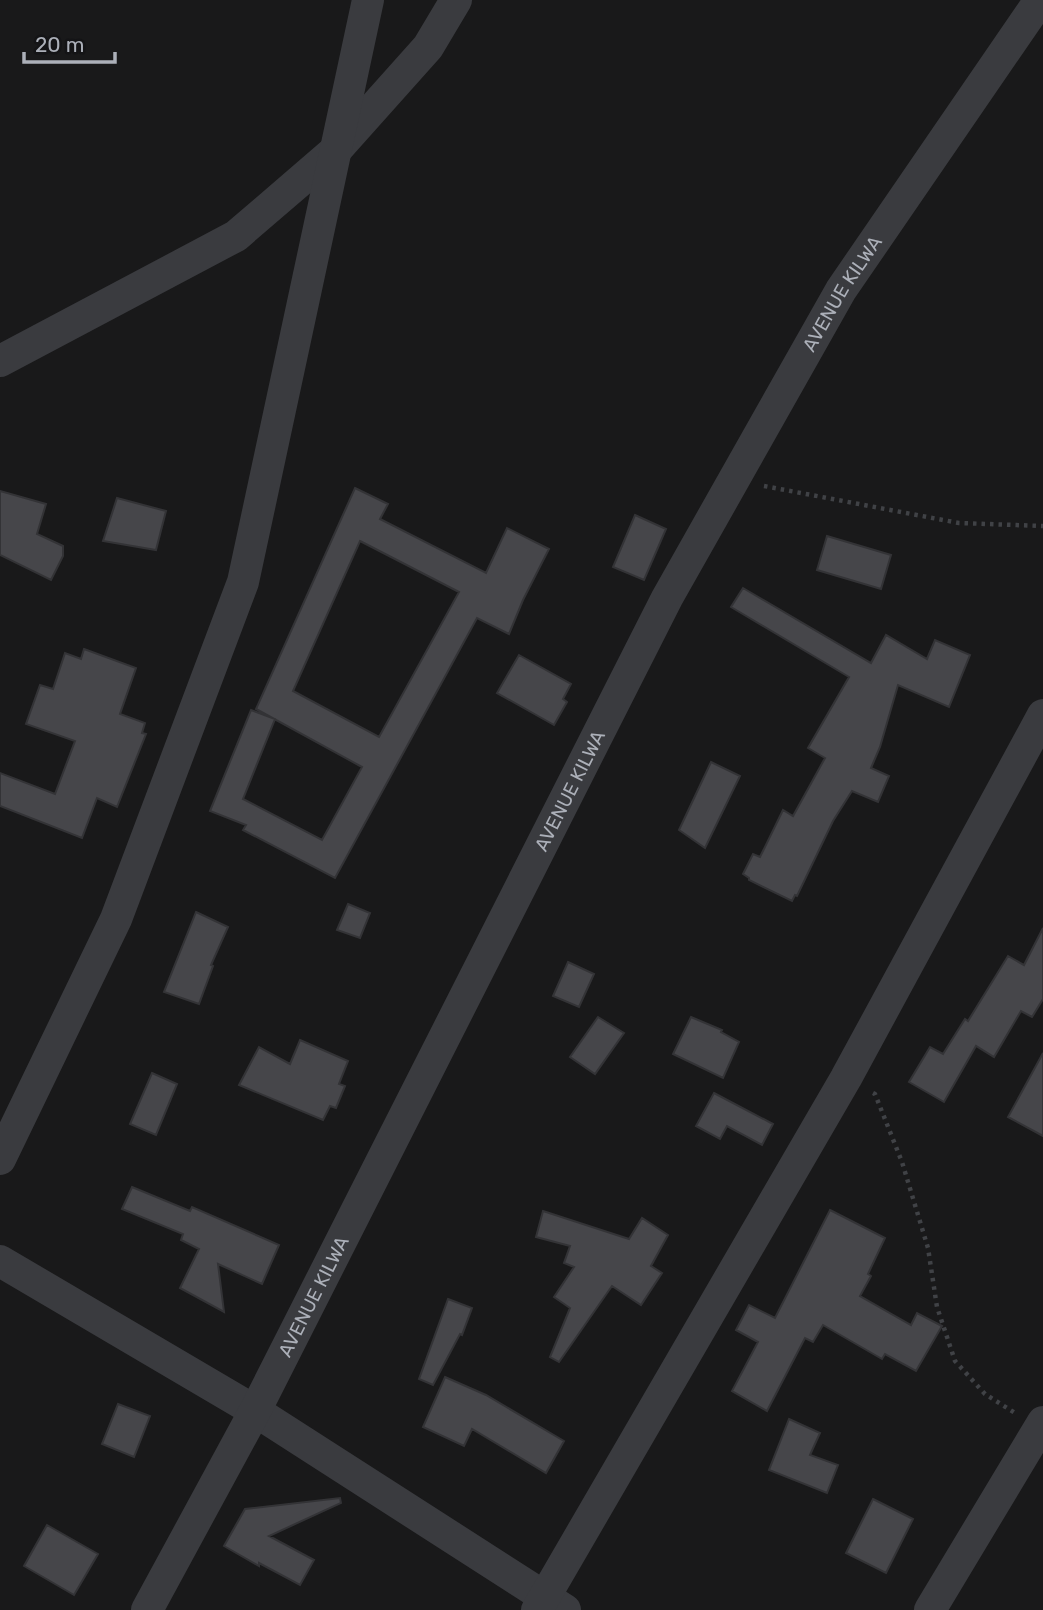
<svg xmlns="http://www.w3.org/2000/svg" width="1043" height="1610" font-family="Rubik,sans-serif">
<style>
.building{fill:#46464a;stroke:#333336;stroke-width:2;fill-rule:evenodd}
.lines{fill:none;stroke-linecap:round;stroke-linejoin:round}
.path{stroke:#404246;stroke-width:4.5;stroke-dasharray:3.5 5;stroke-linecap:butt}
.street{stroke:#3a3b3f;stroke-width:32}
.labels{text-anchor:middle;stroke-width:6;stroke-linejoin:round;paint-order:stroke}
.street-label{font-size:19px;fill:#acb0b9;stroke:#141416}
</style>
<rect width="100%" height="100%" fill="#19191a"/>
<path class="building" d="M 355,488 L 388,504 L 380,519 L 486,573 L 507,528 L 549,549 L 523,600 L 509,634 L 477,618 L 335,878 L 243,830 L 246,825 L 210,811 L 251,710 L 275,719 L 243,799 L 322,840 L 362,767 L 256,709 ZM 360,541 L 459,592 L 379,737 L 293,691 Z
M 0,491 L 46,504 L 37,534 L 63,546 L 63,556 L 51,580 L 0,555 Z
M 117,498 L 166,511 L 156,550 L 103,541 Z
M 635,515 L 666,529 L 644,580 L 613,567 Z
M 827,536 L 891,555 L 881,589 L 817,570 Z
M 743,588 L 871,663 L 886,635 L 927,659 L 935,640 L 970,655 L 949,707 L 898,685 L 880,747 L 871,768 L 889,776 L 878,802 L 852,791 L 833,821 L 797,896 L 795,895 L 792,901 L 749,880 L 749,878 L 743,874 L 753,854 L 760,857 L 783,810 L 793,816 L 825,758 L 808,748 L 849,677 L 731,607 Z
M 84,649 L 136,668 L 120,714 L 145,723 L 142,733 L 146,734 L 117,807 L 97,798 L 82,838 L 0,806 L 0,773 L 55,794 L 75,741 L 26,724 L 40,685 L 53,689 L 65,653 L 81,659 Z
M 519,655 L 571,684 L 563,699 L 567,702 L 554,725 L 497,693 Z
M 711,762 L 740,776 L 705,848 L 679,830 Z
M 348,904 L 370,913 L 360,938 L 337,930 Z
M 196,912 L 228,927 L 211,965 L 213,966 L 199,1004 L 164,992 Z
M 1043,928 L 1043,999 L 1032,1017 L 1021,1011 L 994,1057 L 976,1046 L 944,1102 L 909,1082 L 930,1047 L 943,1054 L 965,1019 L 968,1021 L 1008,956 L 1024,965 Z
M 568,962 L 594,974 L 579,1007 L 553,996 Z
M 598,1017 L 624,1033 L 595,1074 L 570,1057 Z
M 691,1017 L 722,1030 L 721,1032 L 739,1042 L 723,1078 L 673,1054 Z
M 300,1040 L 348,1061 L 339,1084 L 345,1086 L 336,1108 L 330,1106 L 323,1120 L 239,1085 L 259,1047 L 290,1064 Z
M 1043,1053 L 1043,1136 L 1008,1117 Z
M 152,1073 L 177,1084 L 156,1135 L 130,1124 Z
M 714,1093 L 773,1124 L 762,1145 L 727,1126 L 720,1139 L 696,1126 Z
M 132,1187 L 190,1211 L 192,1207 L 279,1245 L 262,1284 L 218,1264 L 224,1312 L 180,1288 L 199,1249 L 181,1240 L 183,1234 L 122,1209 Z
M 830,1210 L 885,1238 L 868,1274 L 871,1276 L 860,1296 L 911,1325 L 917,1313 L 942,1326 L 916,1371 L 885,1354 L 882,1359 L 823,1325 L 813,1342 L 805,1338 L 767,1411 L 732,1391 L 758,1342 L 736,1330 L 749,1305 L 775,1318 Z
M 543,1211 L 629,1239 L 642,1218 L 668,1235 L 651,1266 L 662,1273 L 641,1305 L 612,1286 L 559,1362 L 550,1357 L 570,1308 L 554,1297 L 574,1267 L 564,1263 L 570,1246 L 536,1237 Z
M 448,1299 L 472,1308 L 462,1335 L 460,1334 L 433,1385 L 419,1379 Z
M 445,1377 L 486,1395 L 564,1441 L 546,1473 L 472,1429 L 464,1446 L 423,1427 Z
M 118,1404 L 150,1416 L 134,1457 L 102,1444 Z
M 789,1419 L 820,1433 L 810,1455 L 838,1465 L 827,1493 L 769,1470 Z
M 340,1498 L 341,1503 L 269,1536 L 314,1560 L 300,1585 L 259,1563 L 259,1566 L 224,1546 L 245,1509 Z
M 873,1499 L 913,1519 L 886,1573 L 846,1553 Z
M 47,1525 L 98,1554 L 74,1595 L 24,1566 Z"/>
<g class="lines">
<path class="path" d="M 764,486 L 959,523 L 1043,526
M 873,1093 L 875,1094 L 902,1162 L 928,1248 L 937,1307 L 955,1361 L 985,1394 L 1015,1413"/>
<g class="street">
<path d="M 0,361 L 236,236 L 336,150 L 428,47 L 456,0"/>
<path d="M 0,1159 L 116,919 L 243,582 L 368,0"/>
<path d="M 0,1261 L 255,1411 L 565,1610"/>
<path id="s1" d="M 147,1610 L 255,1411 L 667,598 L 841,290 L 1040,0"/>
<path d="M 537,1610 L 846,1078 L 1043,715"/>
<path d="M 930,1610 L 1043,1422"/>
</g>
</g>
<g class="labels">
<g class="street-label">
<text dy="7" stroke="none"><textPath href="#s1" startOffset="1489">AVENUE KILWA</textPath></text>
<text dy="7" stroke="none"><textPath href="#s1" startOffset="922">AVENUE KILWA</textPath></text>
<text dy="7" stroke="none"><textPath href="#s1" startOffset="355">AVENUE KILWA</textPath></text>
</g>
</g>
<path d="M24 52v10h91v-10" fill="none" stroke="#acb0b9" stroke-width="3.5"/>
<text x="35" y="52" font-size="21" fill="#acb0b9" stroke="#141416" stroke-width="5" paint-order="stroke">20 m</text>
</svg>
